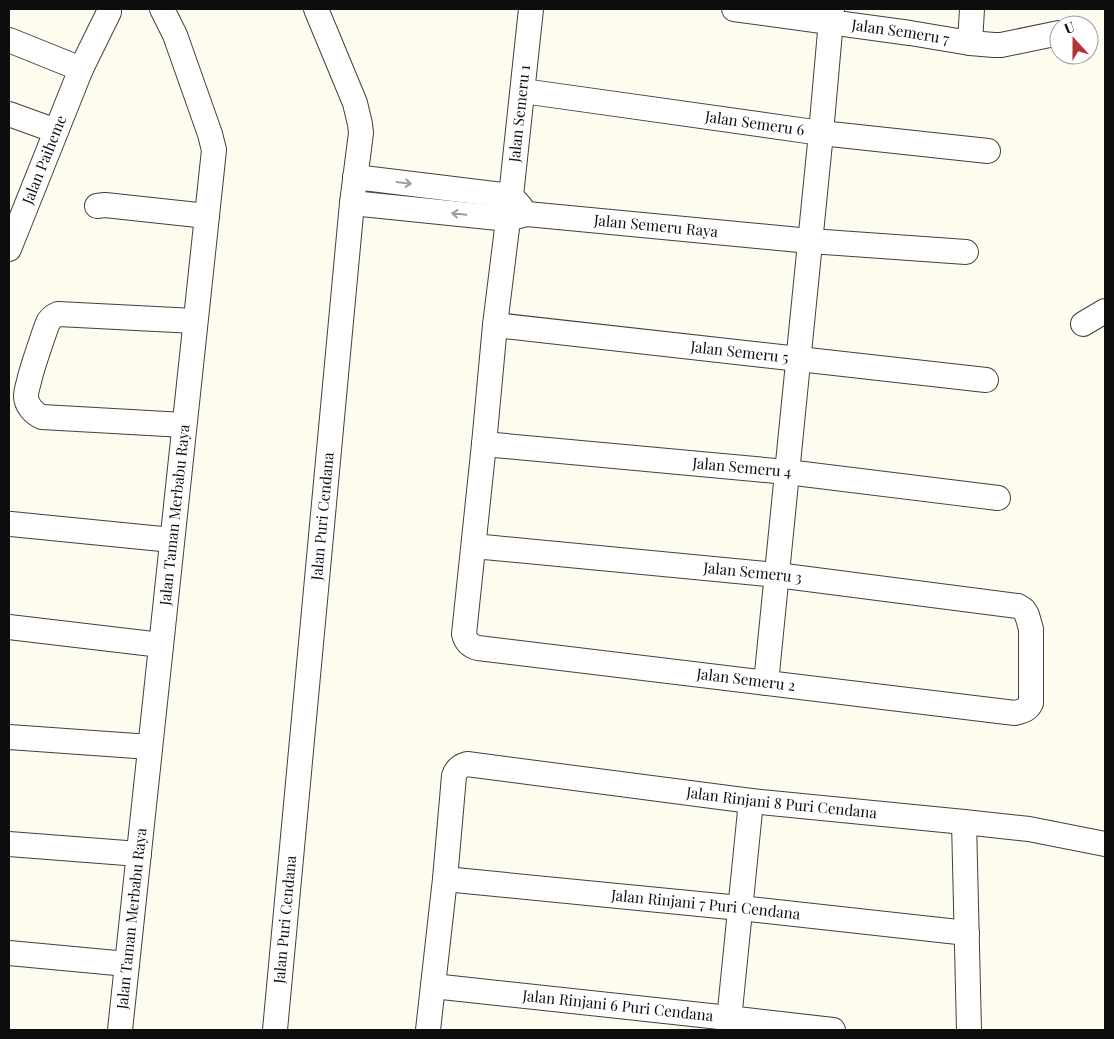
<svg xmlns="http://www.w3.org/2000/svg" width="1114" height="1039" font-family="'Playfair Display',serif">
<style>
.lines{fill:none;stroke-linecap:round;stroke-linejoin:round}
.street-casing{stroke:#404040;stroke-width:26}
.street{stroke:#fff;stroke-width:24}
.oneway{stroke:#9e9e9e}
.labels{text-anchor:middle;stroke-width:5;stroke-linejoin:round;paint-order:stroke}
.street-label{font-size:15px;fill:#0d0d0d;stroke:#fff}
</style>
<rect width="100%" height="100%" fill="#fdfcef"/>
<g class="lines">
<g class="street-casing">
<g id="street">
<path id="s1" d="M 734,9 L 910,33 L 970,43 L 972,9"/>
<path d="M 9,40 L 81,69"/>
<path d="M 970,43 L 994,45 L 1001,45 L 1059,33"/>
<path id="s2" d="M 523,91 L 821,133 L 988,151"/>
<path d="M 9,114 L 56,131"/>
<path d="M 355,177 L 511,196 L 521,207"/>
<path id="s3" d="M 352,203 L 508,219 L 527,214 L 810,241 L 966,252"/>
<path d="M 97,206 L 105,205 L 207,216"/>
<path id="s4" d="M 9,249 L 81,69 L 109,12"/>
<path d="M 1083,324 L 1105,311"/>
<path id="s5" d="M 495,325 L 986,380"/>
<path d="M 184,425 L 42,417 C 34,414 26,405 26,396 C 26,390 29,383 30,377 C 35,359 41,342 47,325 C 49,319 53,316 58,314 L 195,321"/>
<path id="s6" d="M 484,444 L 787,472 L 998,498"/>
<path d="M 9,524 L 11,524 L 172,540"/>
<path id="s7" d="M 474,546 L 777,575 L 1018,606 L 1024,610 L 1027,615 L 1031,629 L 1031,703 C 1028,710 1022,711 1015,713 L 478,648 C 470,646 466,642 464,634 L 484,444 L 495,325 L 511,196 L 531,9"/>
<path d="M 9,627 L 161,645"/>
<path d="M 766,683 L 821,133 L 832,9"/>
<path d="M 9,737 L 150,747"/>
<path d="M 964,822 L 969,1030"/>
<path d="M 9,844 L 139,854"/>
<path id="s8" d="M 445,879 L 740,908 L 967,933"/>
<path d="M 9,953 L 127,964"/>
<path id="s9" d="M 433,986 L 729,1018 L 833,1030"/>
<path id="s10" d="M 120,1030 L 214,150 L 210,134 L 175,35 L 162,9"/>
<path id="s11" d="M 275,1030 L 352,203 L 361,133 L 360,124 L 355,103 L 316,9"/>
<path id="s12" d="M 428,1030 L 445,879 L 454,776 C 456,769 460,766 467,764 L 751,801 L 964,822 L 1029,829 L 1105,844"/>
<path d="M 728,1030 L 751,801"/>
</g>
</g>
<use href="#street" class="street"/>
</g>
<defs><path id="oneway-shaft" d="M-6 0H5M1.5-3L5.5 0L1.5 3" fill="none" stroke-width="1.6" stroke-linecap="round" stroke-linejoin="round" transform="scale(1.25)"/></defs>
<g class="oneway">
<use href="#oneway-shaft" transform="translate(404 183) rotate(7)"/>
<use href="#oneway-shaft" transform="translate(459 214) rotate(-174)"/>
</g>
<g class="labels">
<g class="street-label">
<text dy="5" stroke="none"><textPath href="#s1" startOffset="168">Jalan Semeru 7</textPath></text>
<text dy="5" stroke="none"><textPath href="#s7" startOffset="1754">Jalan Semeru 1</textPath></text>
<text dy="5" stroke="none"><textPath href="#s2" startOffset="234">Jalan Semeru 6</textPath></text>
<text dy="5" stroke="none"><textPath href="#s4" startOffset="96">Jalan Paiheme</textPath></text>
<text dy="5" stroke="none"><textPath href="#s3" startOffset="306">Jalan Semeru Raya</textPath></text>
<text dy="5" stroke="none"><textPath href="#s5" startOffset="246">Jalan Semeru 5</textPath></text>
<text dy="5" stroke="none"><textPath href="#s6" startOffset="259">Jalan Semeru 4</textPath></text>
<text dy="5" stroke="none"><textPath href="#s10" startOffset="518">Jalan Taman Merbabu Raya</textPath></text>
<text dy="5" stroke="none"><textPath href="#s11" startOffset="516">Jalan Puri Cendana</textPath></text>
<text dy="5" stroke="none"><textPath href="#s7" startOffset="280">Jalan Semeru 3</textPath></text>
<text transform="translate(746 680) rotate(7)" y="5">Jalan Semeru 2</text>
<text dy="5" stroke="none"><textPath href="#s12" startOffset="591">Jalan Rinjani 8 Puri Cendana</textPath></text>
<text dy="5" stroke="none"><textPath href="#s8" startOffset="262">Jalan Rinjani 7 Puri Cendana</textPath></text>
<text dy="5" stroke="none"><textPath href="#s10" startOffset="112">Jalan Taman Merbabu Raya</textPath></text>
<text dy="5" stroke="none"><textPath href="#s11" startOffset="111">Jalan Puri Cendana</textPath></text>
<text dy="5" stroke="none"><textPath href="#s9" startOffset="186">Jalan Rinjani 6 Puri Cendana</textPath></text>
</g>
</g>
<rect width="1114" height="1039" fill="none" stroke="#0d0d0d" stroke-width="20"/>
<g transform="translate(1074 40) rotate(339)"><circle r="24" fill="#ffffff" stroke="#9e9e9e"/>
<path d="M0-4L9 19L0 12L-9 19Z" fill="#b03533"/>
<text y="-8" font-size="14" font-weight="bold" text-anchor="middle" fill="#0d0d0d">U</text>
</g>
</svg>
